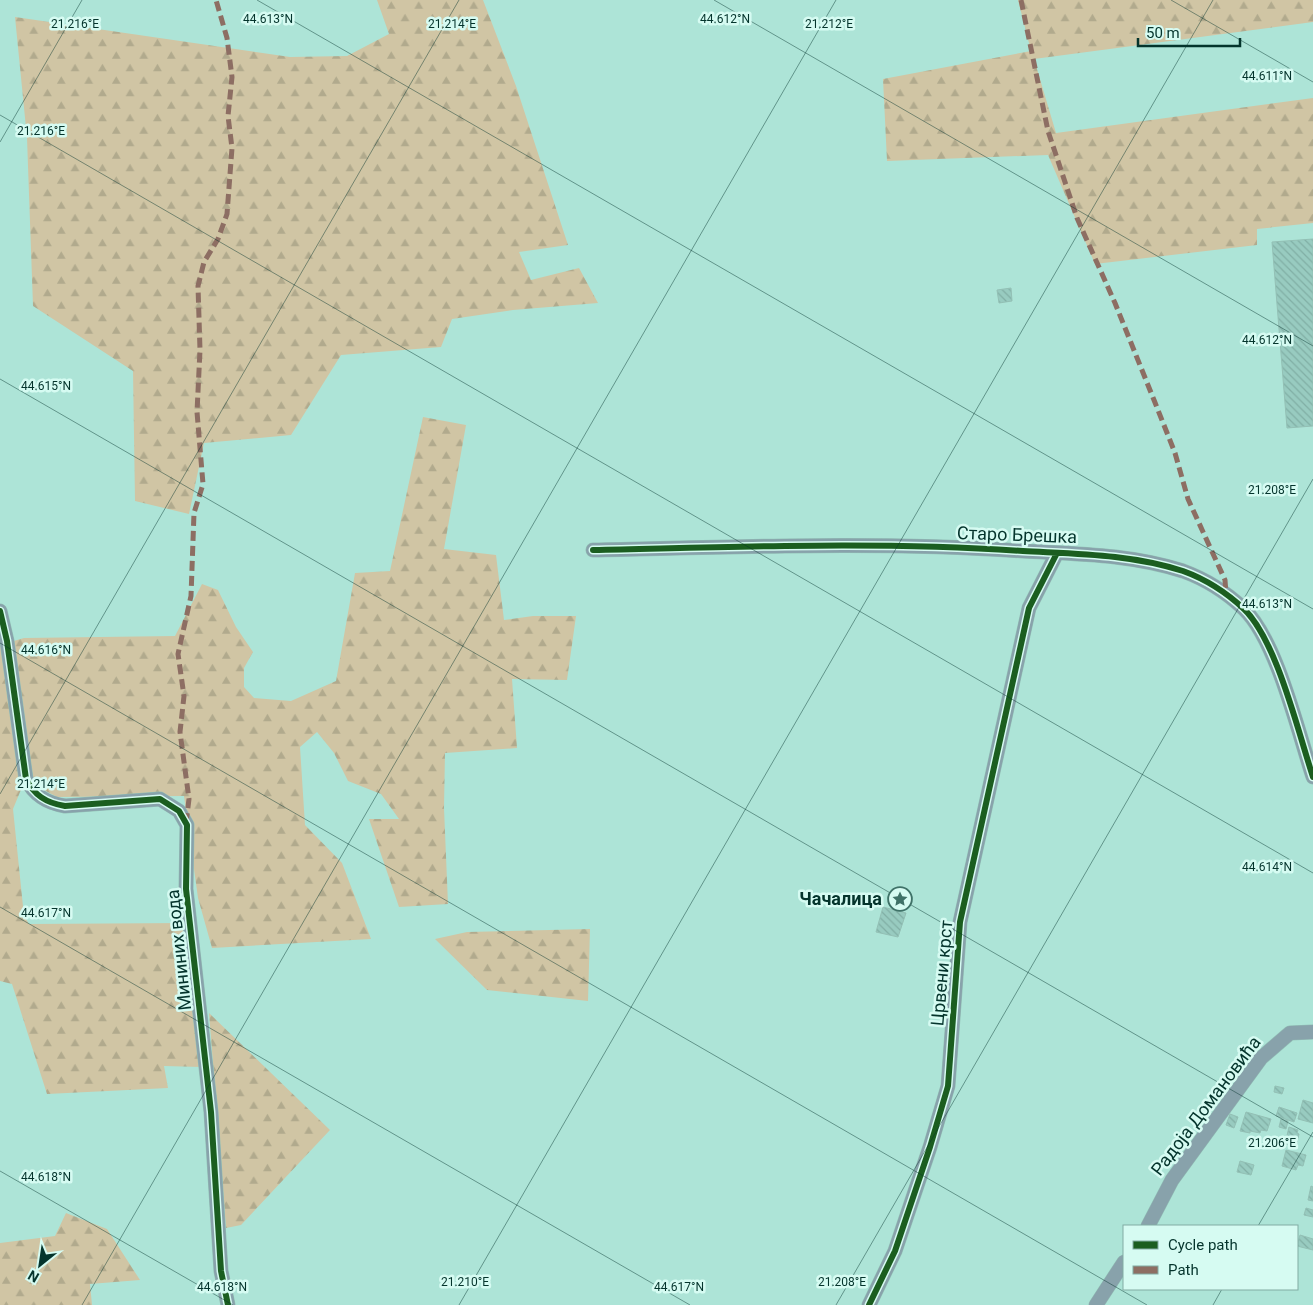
<svg xmlns="http://www.w3.org/2000/svg" width="1313" height="1305" font-family="Roboto,sans-serif">
<style>
.forest{fill:url(#forest-firs)}
.building{fill:url(#building-back-hatch);stroke:#93c0b5}
.lines{fill:none;stroke-linecap:round;stroke-linejoin:round}
.minor-casing{stroke:#93bfb6;stroke-width:15}
.minor{stroke:#88a2ab;stroke-width:14}
.quiet{stroke:#8d6e63;stroke-width:5;stroke-dasharray:10 5;stroke-linecap:butt}
.cycleway-casing{stroke:#d6fbf2;stroke-width:9}
.cycleway{stroke:#1b5e20;stroke-width:6}
.ticks{fill:none;stroke:#04342c;stroke-width:1;stroke-opacity:0.45}
.labels{text-anchor:middle;stroke-width:5;stroke-linejoin:round;paint-order:stroke}
.street-label{font-size:18px;fill:#04342c;stroke:#d6fbf2}
.poi-label{font-size:18px;font-weight:bold;fill:#04342c;stroke:#d6fbf2;text-anchor:end}
.ticks-label{font-size:12px;text-anchor:middle;fill:#04342c;stroke:#d6fbf2;stroke-width:5;stroke-linejoin:round;paint-order:stroke}
</style>
<defs>
<pattern id="forest-firs" width="22" height="20" patternUnits="userSpaceOnUse" patternTransform="scale(1.25)"><rect width="22" height="20" fill="#d0c5a4"/><path d="M5 1l3.5 6h-7zM16 11l3.5 6h-7z" fill="#b1aa8d"/></pattern>
<pattern id="building-back-hatch" width="6" height="6" patternUnits="userSpaceOnUse" patternTransform="scale(1.25)"><rect width="6" height="6" fill="#98cbc0"/><path d="M-1 5l2 2M0 0l6 6M5-1l2 2" fill="none" stroke="#81afa5"/></pattern>
</defs>
<rect width="100%" height="100%" fill="#ade4d7"/>
<path class="forest" d="M 377,0 L 483,0 L 516,86 L 568,245 L 519,252 L 531,280 L 579,268 L 598,303 L 513,310 L 452,319 L 441,347 L 341,355 L 291,435 L 204,443 L 189,514 L 135,501 L 133,371 L 33,306 L 27,138 L 15,17 L 290,57 L 347,56 L 389,34 Z
M 1018,0 L 1313,0 L 1313,22 L 1034,59 L 1056,133 L 1313,98 L 1313,223 L 1257,229 L 1257,245 L 1095,264 L 1048,155 L 887,161 L 883,79 L 1031,51 Z
M 423,417 L 466,425 L 444,549 L 496,555 L 504,620 L 533,616 L 576,616 L 567,680 L 512,679 L 517,748 L 445,753 L 444,808 L 448,904 L 399,907 L 369,819 L 399,819 L 381,794 L 348,781 L 334,753 L 317,732 L 300,747 L 305,825 L 342,863 L 371,939 L 212,948 L 198,898 L 184,796 L 57,797 L 25,780 L 13,809 L 24,916 L 29,924 L 184,923 L 201,1067 L 164,1066 L 168,1088 L 47,1094 L 12,984 L 0,981 L 0,645 L 24,638 L 175,636 L 202,584 L 218,590 L 236,627 L 253,652 L 244,668 L 244,687 L 254,698 L 291,701 L 336,681 L 355,573 L 390,571 Z
M 590,929 L 588,1001 L 487,990 L 435,939 L 467,932 Z
M 209,1013 L 330,1130 L 241,1225 L 226,1228 Z
M 66,1213 L 107,1229 L 140,1280 L 90,1284 L 92,1305 L 0,1305 L 0,1243 L 55,1236 Z"/>
<path class="building" d="M 1313,239 L 1313,426 L 1287,428 L 1272,242 Z
M 1011,288 L 1012,301 L 999,303 L 997,290 Z
M 883,907 L 906,913 L 898,937 L 876,932 Z
M 1275,1086 L 1284,1088 L 1282,1094 L 1274,1092 Z
M 1303,1100 L 1313,1103 L 1313,1123 L 1298,1119 Z
M 1279,1107 L 1297,1113 L 1294,1122 L 1276,1116 Z
M 1246,1112 L 1271,1119 L 1267,1131 L 1261,1130 L 1260,1133 L 1250,1131 L 1250,1133 L 1240,1131 Z
M 1230,1114 L 1238,1117 L 1234,1128 L 1226,1125 Z
M 1281,1119 L 1288,1121 L 1286,1129 L 1279,1127 Z
M 1289,1127 L 1298,1130 L 1297,1133 L 1299,1134 L 1296,1147 L 1285,1144 Z
M 1286,1150 L 1306,1155 L 1303,1166 L 1298,1165 L 1296,1170 L 1282,1166 Z
M 1240,1161 L 1254,1165 L 1251,1175 L 1237,1172 Z
M 1311,1186 L 1313,1187 L 1313,1201 L 1308,1200 Z
M 1306,1208 L 1313,1210 L 1313,1217 L 1304,1215 Z
M 1300,1235 L 1313,1239 L 1313,1250 L 1297,1246 Z"/>
<g class="lines">
<g class="minor-casing">
<path id="minor" d="M 593,550 C 736,547 880,541 1023,551 C 1077,554 1130,554 1183,571 C 1205,579 1227,593 1244,609 C 1277,641 1298,732 1313,777
M 0,611 L 7,641 L 26,779 C 34,795 46,803 65,806 L 160,799 L 179,811 L 187,825 L 186,889 L 211,1112 L 221,1271 L 228,1305
M 1148,1226 L 1172,1180 L 1261,1058 L 1290,1033 L 1313,1032
M 869,1305 L 895,1251 L 930,1147 L 948,1086 L 960,922 L 1029,608 L 1057,553
M 1096,1305 L 1124,1262"/>
</g>
<use href="#minor" class="minor"/>
<path class="quiet" d="M 1021,0 L 1048,131 L 1077,218 L 1115,303 L 1154,400 L 1175,453 L 1188,499 L 1225,580 L 1226,594
M 186,823 L 189,799 L 180,732 L 184,696 L 178,654 L 191,596 L 194,513 L 203,484 L 197,412 L 200,350 L 198,286 L 204,262 L 218,239 L 227,214 L 232,148 L 228,116 L 232,77 L 227,38 L 216,0"/>
<g class="cycleway-casing">
<path id="cycleway" d="M 593,550 C 736,547 880,541 1023,551 C 1077,554 1130,554 1183,571 C 1205,579 1227,593 1244,609 C 1277,641 1298,732 1313,777
M 0,611 L 7,641 L 26,779 C 34,795 46,803 65,806 L 160,799 L 179,811 L 187,825 L 186,889 L 211,1112 L 221,1271 L 228,1305
M 869,1305 L 895,1251 L 930,1147 L 948,1086 L 960,922 L 1029,608 L 1057,553"/>
</g>
<use href="#cycleway" class="cycleway"/>
</g>
<path class="ticks" d="M 257,0 L 1313,609M 714,0 L 1313,346M 1171,0 L 1313,82M 0,115 L 1313,873M 0,142 L 82,0M 0,379 L 1313,1137M 0,643 L 1147,1305M 0,794 L 459,0M 0,907 L 690,1305M 0,1171 L 233,1305M 1258,1226 L 1313,1132M 82,1305 L 836,0M 459,1305 L 1213,0M 836,1305 L 1313,479M 1213,1305 L 1222,1289"/>
<defs>
<g id="sight-ring" transform="scale(1.25)"><circle r="9.5" fill="#d6fbf2" stroke="#3f7268" stroke-width="1.5"/><path d="M0-6L1.8-2.2L6-1.7L2.9 1.2L3.7 5.4L0 3.3L-3.7 5.4L-2.9 1.2L-6-1.7L-1.8-2.2Z" fill="#3f7268"/></g>
</defs>
<g fill-rule="evenodd">
<use href="#sight-ring" x="900" y="899"/>
</g>
<g class="labels">
<g class="street-label">
<text transform="translate(1017 535) rotate(2)" y="6">Старо Брешка</text>
<text transform="translate(179 950) rotate(-96)" y="6">Мининих вода</text>
<text transform="translate(942 973) rotate(-85)" y="6">Црвени крст</text>
<text transform="translate(1206 1106) rotate(-53)" y="6">Радоја Домановића</text>
</g>
<g class="poi-label">
<text x="882" y="905">Чачалица</text>
</g>
</g>
<g class="ticks-label">
<text x="268" y="23">44.613°N</text>
<text x="725" y="23">44.612°N</text>
<text x="75" y="28">21.216°E</text>
<text x="829" y="28">21.212°E</text>
<text x="452" y="28">21.214°E</text>
<text x="1267" y="80">44.611°N</text>
<text x="41" y="135">21.216°E</text>
<text x="1267" y="344">44.612°N</text>
<text x="46" y="390">44.615°N</text>
<text x="1272" y="494">21.208°E</text>
<text x="1267" y="608">44.613°N</text>
<text x="46" y="654">44.616°N</text>
<text x="41" y="788">21.214°E</text>
<text x="1267" y="871">44.614°N</text>
<text x="46" y="917">44.617°N</text>
<text x="1272" y="1147">21.206°E</text>
<text x="46" y="1181">44.618°N</text>
<text x="465" y="1286">21.210°E</text>
<text x="842" y="1286">21.208°E</text>
<text x="222" y="1291">44.618°N</text>
<text x="679" y="1291">44.617°N</text>
</g>
<rect x="1123" y="1225" width="175" height="65" fill="#d6fbf2" stroke="#82aba3"/>
<rect x="1133" y="1241" width="25" height="8" fill="#1b5e20" stroke="#82aba3"/>
<text x="1168" y="1250" font-size="15" fill="#04342c">Cycle path</text>
<rect x="1133" y="1266" width="25" height="8" fill="#8d6e63" stroke="#82aba3"/>
<text x="1168" y="1275" font-size="15" fill="#04342c">Path</text>
<g transform="translate(40 1265) rotate(210)" stroke="#d6fbf2" stroke-width="4" paint-order="stroke">
<path d="M0-4L9 19L0 12L-9 19Z" fill="#04342c"/>
<text y="-8" font-size="14" font-weight="bold" text-anchor="middle" fill="#04342c">N</text>
</g>
<path d="M1138 38v8h102v-8" fill="none" stroke="#04342c" stroke-width="2.5"/>
<text x="1146" y="38" font-size="15" fill="#04342c" stroke="#d6fbf2" stroke-width="4" paint-order="stroke">50 m</text>
</svg>
